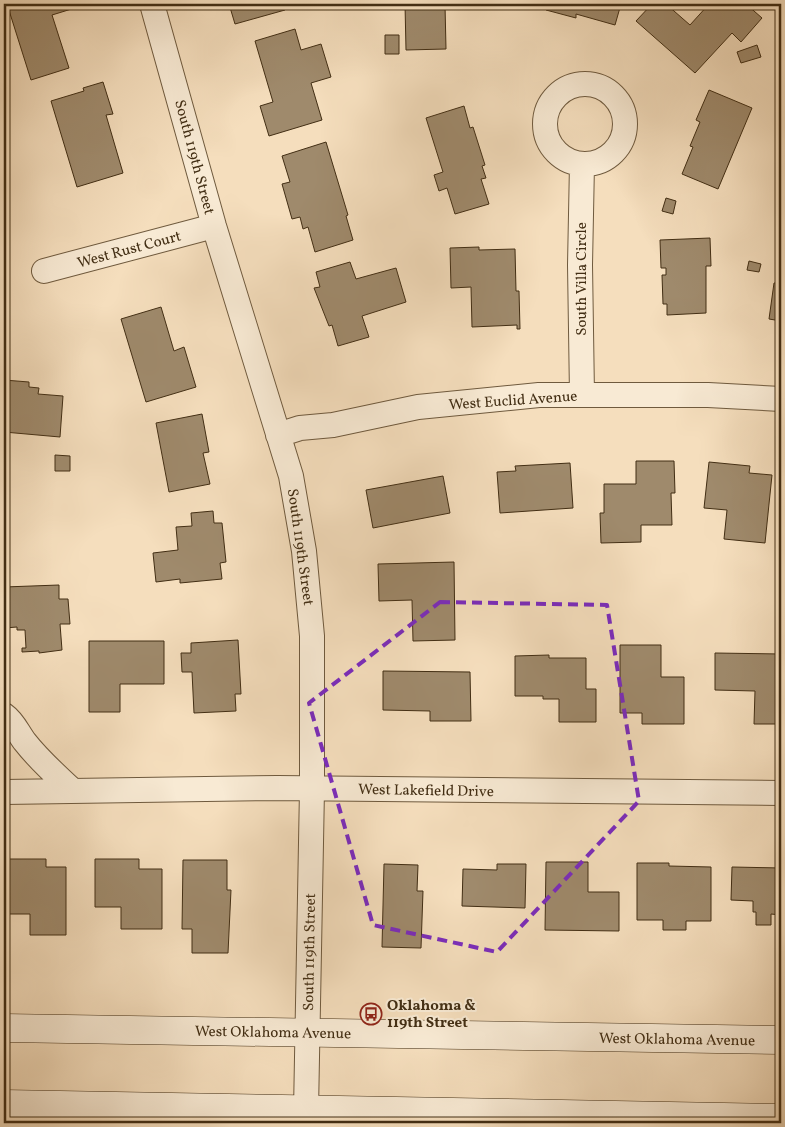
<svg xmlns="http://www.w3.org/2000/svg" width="785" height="1127" font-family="Vollkorn,serif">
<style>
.building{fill:#9f8a6c;stroke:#422e14}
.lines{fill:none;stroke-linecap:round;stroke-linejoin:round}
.street-casing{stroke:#6f5a3e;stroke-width:26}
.secondary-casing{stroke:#422e14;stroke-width:29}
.street{stroke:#f8ead4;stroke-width:24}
.secondary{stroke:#f8ead4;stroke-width:28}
.marked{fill:none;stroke:#7b2cbf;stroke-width:4;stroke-dasharray:10 6;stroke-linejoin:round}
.labels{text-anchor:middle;stroke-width:4;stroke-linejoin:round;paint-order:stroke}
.street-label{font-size:15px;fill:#422e14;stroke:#f8ead4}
.poi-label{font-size:15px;font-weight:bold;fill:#422e14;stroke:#f8ead4;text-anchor:start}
</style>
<rect width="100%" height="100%" fill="#f5debd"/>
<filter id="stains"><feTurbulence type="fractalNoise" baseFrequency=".004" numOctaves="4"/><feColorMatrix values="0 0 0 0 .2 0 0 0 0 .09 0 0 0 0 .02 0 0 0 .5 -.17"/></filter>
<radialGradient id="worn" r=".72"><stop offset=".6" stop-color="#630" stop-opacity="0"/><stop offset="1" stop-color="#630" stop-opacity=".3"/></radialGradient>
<path class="building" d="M 7,4 L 77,4 L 78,7 L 52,15 L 69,68 L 31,80 Z
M 229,4 L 283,4 L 285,10 L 235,24 Z
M 405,4 L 447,4 L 445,5 L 446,49 L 406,50 Z
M 547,4 L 621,4 L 615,25 L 576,14 L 576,18 L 546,10 Z
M 652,4 L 666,4 L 690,25 L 709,4 L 746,4 L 762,18 L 741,42 L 732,33 L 695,73 L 636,21 Z
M 295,29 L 301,50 L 321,44 L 331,77 L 311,83 L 322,120 L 269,136 L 260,106 L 273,102 L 255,41 Z
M 385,35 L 399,35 L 399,54 L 385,54 Z
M 757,45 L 761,57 L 741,63 L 737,52 Z
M 103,82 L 113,114 L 106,115 L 123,173 L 77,187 L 51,101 L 84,91 L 83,88 Z
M 709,90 L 752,108 L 718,189 L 682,174 L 693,147 L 690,146 L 700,122 L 696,120 Z
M 464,106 L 470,128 L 473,127 L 485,165 L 482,166 L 486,178 L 481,179 L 489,204 L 455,214 L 447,188 L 439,191 L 434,175 L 443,172 L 426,118 Z
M 326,142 L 348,215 L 346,216 L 353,240 L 315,252 L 308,227 L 303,229 L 300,217 L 292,219 L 282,184 L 290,182 L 282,156 Z
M 666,198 L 676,201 L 673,214 L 662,211 Z
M 710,238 L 711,266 L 706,266 L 706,313 L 667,315 L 667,304 L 663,304 L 662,275 L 666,275 L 666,268 L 661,268 L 660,240 Z
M 479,247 L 479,250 L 515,249 L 516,291 L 519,291 L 520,329 L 517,329 L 517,325 L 472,327 L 471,287 L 451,288 L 450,248 Z
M 749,261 L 761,264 L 759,272 L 747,270 Z
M 350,262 L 356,279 L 396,268 L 406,302 L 362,316 L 369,337 L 338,346 L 332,325 L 329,326 L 314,288 L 320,287 L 316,272 Z
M 774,283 L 781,283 L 781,321 L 769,319 Z
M 161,307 L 174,351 L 184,347 L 196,387 L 146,402 L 121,319 Z
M 4,380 L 29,382 L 29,387 L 39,388 L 38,394 L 63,396 L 60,437 L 4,432 Z
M 202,414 L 209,452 L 203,453 L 210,484 L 169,492 L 156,423 Z
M 55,455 L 70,456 L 70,471 L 55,471 Z
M 636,461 L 674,461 L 675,493 L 671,493 L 672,525 L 641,525 L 641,542 L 601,543 L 600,513 L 604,513 L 604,484 L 636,484 Z
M 709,462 L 750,466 L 749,473 L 772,475 L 765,543 L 724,539 L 727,510 L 704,508 Z
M 570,463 L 573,508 L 500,513 L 497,472 L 516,471 L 515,466 Z
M 443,476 L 450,513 L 373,528 L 366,490 Z
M 213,511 L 214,523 L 222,523 L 226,562 L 220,563 L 222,579 L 180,583 L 180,579 L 156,582 L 153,553 L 178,550 L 176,527 L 192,526 L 191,513 Z
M 454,562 L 455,640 L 413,641 L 412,600 L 379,601 L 378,564 Z
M 59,585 L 59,599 L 68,599 L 70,624 L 60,624 L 62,650 L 39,653 L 39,651 L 22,652 L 22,648 L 26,648 L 25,630 L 17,630 L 17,627 L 4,628 L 4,587 Z
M 238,640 L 241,694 L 235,694 L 236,711 L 194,713 L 192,672 L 182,672 L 181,653 L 191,653 L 191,643 Z
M 89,641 L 164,641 L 164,684 L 120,684 L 120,712 L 89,712 Z
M 620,645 L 661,645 L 661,677 L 684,677 L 684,724 L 642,724 L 642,713 L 620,713 Z
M 715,653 L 781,654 L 781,724 L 754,724 L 755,691 L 715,690 Z
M 549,655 L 549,658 L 586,658 L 586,689 L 596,689 L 596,722 L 559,722 L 559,699 L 543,699 L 543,696 L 515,696 L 515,656 Z
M 383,671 L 470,672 L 471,721 L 430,721 L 430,711 L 383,710 Z
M 5,859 L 46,859 L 46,867 L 66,867 L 66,935 L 30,935 L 30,914 L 5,914 Z
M 95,859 L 139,859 L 139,869 L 162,869 L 162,929 L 121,929 L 121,907 L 95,907 Z
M 183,860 L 227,860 L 227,890 L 231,890 L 228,953 L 192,953 L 192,929 L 182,929 Z
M 546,862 L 588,862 L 588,892 L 619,892 L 619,931 L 545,930 Z
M 637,863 L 669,863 L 669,866 L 711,867 L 711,921 L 686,921 L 686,930 L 663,930 L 663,920 L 637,920 Z
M 384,864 L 418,865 L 417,891 L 423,891 L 421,948 L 382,947 Z
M 497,864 L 526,864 L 525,908 L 462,906 L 463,869 L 497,870 Z
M 732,867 L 781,868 L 781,915 L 771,914 L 771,925 L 756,925 L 756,912 L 753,912 L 753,901 L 731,900 Z"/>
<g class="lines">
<g class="street-casing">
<path id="street" d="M 152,4 L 214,226 L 291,476 L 304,551 L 312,636 L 312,789 L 306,1111
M545 124a40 40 0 1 1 80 0a40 40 0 1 1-80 0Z
M 582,164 L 580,265 L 582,395
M 44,271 L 214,226
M 278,435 L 300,428 L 333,425 L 418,407 L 539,395 L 708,395 L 781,399
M 4,715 C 14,722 18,733 25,742 C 39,760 56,775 72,790
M 4,792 L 277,788 L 781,793"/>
</g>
<g class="secondary-casing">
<path id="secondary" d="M 4,1028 L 781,1040
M 4,1104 L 781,1118"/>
</g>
<use href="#street" class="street"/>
<use href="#secondary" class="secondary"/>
</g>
<path class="marked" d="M 440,602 L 607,605 L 639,801 L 497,952 L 373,925 L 309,703 Z"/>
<defs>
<g id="bus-ring" transform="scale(1.125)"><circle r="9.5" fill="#f8ead4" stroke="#8f2418" stroke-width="1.5"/><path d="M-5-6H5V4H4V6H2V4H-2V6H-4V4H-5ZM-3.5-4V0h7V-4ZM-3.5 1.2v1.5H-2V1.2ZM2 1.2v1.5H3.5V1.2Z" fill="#8f2418"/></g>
</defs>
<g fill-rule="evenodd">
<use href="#bus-ring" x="371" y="1014"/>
</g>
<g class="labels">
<g class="street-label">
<text transform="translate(195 157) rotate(75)" y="5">South 119th Street</text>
<text transform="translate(129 249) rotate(-15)" y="5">West Rust Court</text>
<text transform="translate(581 279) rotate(-90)" y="5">South Villa Circle</text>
<text transform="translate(513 400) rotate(-4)" y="5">West Euclid Avenue</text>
<text transform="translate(301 547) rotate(82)" y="5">South 119th Street</text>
<text transform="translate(426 790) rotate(1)" y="5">West Lakefield Drive</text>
<text transform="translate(309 952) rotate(-89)" y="5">South 119th Street</text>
<text transform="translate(273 1032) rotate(1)" y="5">West Oklahoma Avenue</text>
<text transform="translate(677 1039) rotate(1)" y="5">West Oklahoma Avenue</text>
</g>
<g class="poi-label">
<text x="387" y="1010">Oklahoma &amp;<tspan x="387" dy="17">119th Street</tspan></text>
</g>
</g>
<rect width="785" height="1127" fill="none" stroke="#f5debd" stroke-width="20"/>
<rect x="5" y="5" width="775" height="1117" fill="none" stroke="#422e14" stroke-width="2.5"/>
<rect x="10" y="10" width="765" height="1107" fill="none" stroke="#422e14"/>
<rect width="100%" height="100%" filter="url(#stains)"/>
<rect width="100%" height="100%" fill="url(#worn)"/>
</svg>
